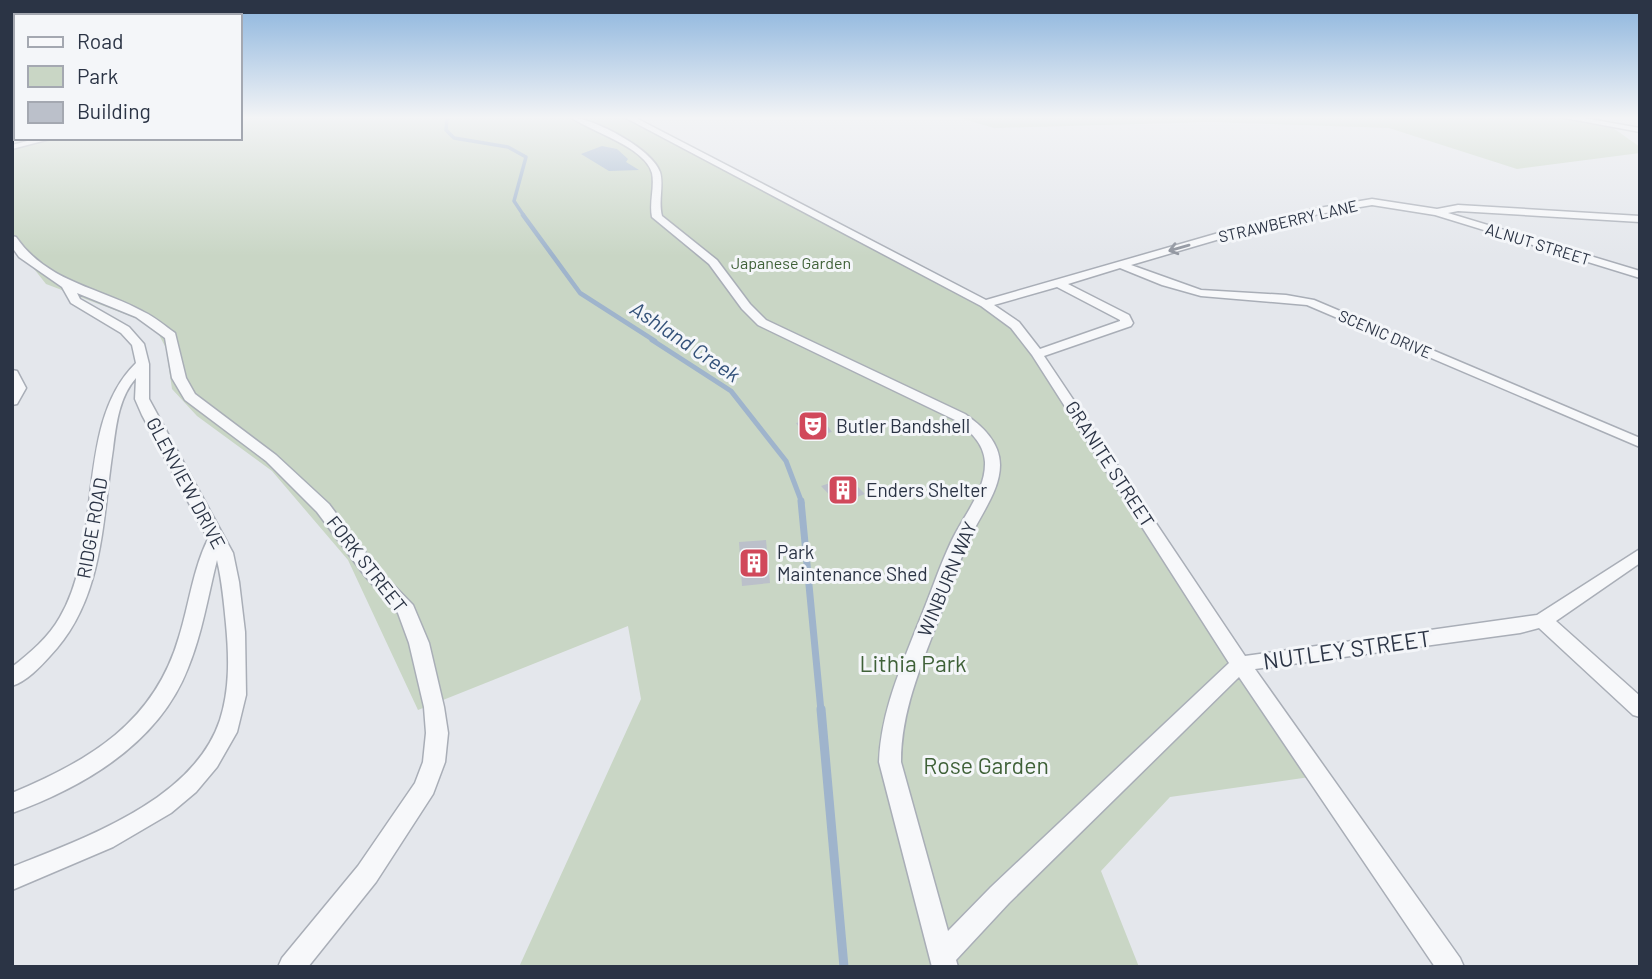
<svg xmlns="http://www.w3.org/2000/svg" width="1652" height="979" font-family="Barlow,sans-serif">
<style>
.green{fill:#c9d6c5}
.water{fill:#9fb4cc}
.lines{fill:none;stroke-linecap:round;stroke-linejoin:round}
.stream-far4{stroke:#9fb4cc;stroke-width:3.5}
.stream-far3{stroke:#9fb4cc;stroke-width:4.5}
.stream-far2{stroke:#9fb4cc;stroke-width:5}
.stream-far1{stroke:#9fb4cc;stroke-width:7}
.stream{stroke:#9fb4cc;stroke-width:9}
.building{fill:#bbc0ca}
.minor-casing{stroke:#a9aeb7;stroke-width:3}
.minor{fill:#f7f8fa;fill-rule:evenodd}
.oneway{stroke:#9196a0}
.labels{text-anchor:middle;stroke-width:6;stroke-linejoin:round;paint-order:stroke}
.far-street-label{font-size:16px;fill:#2b3445;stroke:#f4f6f9}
.far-park-label{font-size:16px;fill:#3f6138;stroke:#f4f6f9}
.poi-label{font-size:19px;fill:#2b3445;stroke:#f4f6f9;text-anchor:start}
.street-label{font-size:19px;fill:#2b3445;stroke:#f4f6f9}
.water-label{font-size:21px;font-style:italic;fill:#34527a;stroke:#f4f6f9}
.near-street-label{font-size:23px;fill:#2b3445;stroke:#f4f6f9}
.near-park-label{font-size:23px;fill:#3f6138;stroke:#f4f6f9}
</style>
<rect width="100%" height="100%" fill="#e4e7ec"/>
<path class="green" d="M 240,118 L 629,118 L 1008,318 L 1317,776 L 1170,797 L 1101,871 L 1139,967 L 519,967 L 641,699 L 628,626 L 418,710 L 348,560 L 272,471 L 197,416 L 172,389 L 166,348 L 158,333 L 146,322 L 46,284 L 15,245 L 12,239 L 12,147 L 50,138 L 240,138 Z
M 960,118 L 1599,118 L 1640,147 L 1640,153 L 1517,169 L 1389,128 L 1210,122 L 994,128 Z"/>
<path class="water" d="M 602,146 L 617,149 L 628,159 L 626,162 L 639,170 L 609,171 L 581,154 Z"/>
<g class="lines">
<path class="stream-far4" d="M 447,118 L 446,130 L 454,138 L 508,147 L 526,157 L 514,201 L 524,216"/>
<path class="stream-far3" d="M 523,215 L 580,293 L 655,341"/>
<path class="stream-far2" d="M 652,340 L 731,391 L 786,461 L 802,503"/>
<path class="stream-far1" d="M 801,501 L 821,711"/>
<path class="stream" d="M 821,709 L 844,967"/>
</g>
<path class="building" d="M 821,417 L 832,432 L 807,438 L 796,423 Z
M 848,477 L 865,494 L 838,504 L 821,486 Z
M 766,540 L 770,583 L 742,586 L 739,542 Z"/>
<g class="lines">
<g class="minor-casing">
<path id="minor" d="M 572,118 C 594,118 652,149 660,172 C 664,185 658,201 662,216 L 717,260 L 750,304 L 766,320 L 965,414 C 982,426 1000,442 1000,465 C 1000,491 980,515 970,538 C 957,566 948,595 937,623 C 920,669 901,712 901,762 L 948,931 L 991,887 L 1229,663 L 1032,355 L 1011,328 L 981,306 L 626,118 L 636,118 L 986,300 L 1222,232 L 1319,208 L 1372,199 L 1437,209 L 1458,205 L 1640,216 L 1640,222 L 1458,211 L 1448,213 L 1640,271 L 1640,278 L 1435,215 L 1372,205 L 1319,214 L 1230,236 L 1131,265 L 1201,290 L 1286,295 L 1314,300 L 1640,438 L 1640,447 L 1307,305 L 1201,296 L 1162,285 L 1120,268 L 1068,284 L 1129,315 L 1133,323 L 1131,326 L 1044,356 L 1245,656 L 1537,615 L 1640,549 L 1640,563 L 1556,621 L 1640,696 L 1640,717 L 1633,715 L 1539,628 L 1520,633 L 1255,669 L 1460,958 L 1464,967 L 1435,967 L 1239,677 L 1009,903 L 956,960 L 958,967 L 932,967 L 879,762 C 881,712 900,670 918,624 C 930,596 939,567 952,540 C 964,515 986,490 985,462 C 984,443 969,430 955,420 L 758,325 L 742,309 L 709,264 L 652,217 C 649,202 655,187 652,173 C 645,147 592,132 572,118 ZM 1057,287 L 1120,320 L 1120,321 L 1040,349 L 1019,322 L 994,305 Z
M 1565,118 L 1584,118 L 1640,128 L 1640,132 Z
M 39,138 L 54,138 L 12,149 L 12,145 Z
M 12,236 L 16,237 C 48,283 99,287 144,312 C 155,317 165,326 175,333 L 186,378 L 195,394 L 276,455 L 329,504 L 377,568 L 413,605 L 429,643 L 444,707 L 448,733 L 445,762 L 433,794 L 376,882 L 308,967 L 278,967 L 282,958 L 358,866 L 415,783 L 423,762 L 426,733 L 424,707 L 409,643 L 398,613 L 365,576 L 317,512 L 266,461 L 185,400 L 172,378 L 165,338 L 136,317 L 77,293 L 80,299 L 129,327 L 144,344 L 149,364 L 149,399 L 233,553 L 239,582 L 245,632 L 246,695 L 237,732 L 217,767 L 196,792 L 171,813 L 113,847 L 12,890 L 12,867 C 84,838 193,801 220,720 C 230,689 229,656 226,624 C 224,603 222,581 217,560 C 208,596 202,634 188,668 C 159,743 84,787 12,813 L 12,793 C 90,760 154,723 179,637 C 189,605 193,569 208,539 L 142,415 L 135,399 L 136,378 C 119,397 116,425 113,449 C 102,521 104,600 50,656 C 40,667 27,681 12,686 L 12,667 C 30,653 49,637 60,617 C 104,542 74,423 136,363 L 132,345 L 121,333 L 71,303 L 62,287 L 19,257 L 12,247 Z
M 12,370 L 17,371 L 26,388 L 17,404 L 12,405 Z"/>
</g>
<use href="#minor" class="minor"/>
</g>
<defs><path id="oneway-shaft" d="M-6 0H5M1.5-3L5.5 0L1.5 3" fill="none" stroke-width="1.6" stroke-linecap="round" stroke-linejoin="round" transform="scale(1.75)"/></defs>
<use class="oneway" href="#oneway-shaft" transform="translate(1179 248) rotate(164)"/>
<linearGradient id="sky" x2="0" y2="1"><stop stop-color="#8bb4dd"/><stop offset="0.46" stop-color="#f3f4f6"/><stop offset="1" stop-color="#f3f4f6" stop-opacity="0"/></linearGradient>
<rect width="1652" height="256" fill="url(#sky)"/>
<defs>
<g id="theatre-square" transform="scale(1.575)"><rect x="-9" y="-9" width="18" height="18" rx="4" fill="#d1495b" stroke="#f4f6f9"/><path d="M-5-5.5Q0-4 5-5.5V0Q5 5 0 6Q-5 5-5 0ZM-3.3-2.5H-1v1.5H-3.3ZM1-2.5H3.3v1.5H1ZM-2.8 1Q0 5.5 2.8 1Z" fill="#fff"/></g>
<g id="building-square" transform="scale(1.575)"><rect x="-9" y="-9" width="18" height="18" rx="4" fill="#d1495b" stroke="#f4f6f9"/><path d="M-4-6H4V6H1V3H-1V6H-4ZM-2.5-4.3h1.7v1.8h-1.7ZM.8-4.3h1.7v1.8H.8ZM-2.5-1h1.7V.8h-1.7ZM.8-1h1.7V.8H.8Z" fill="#fff"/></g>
</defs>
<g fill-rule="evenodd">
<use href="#theatre-square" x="813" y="426"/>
<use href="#building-square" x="843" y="490"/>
<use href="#building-square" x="754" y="563"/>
</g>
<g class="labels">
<g class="far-street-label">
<text transform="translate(1288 221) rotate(-13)" y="6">STRAWBERRY LANE</text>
<text transform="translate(1538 244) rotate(17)" y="6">ALNUT STREET</text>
<text transform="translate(1385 334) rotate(23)" y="6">SCENIC DRIVE</text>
</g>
<g class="far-park-label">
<text x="791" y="269">Japanese Garden</text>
</g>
<g class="poi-label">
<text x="836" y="433">Butler Bandshell</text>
<text x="866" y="497">Enders Shelter</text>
<text x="777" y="559">Park<tspan x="777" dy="22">Maintenance Shed</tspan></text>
</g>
<g class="street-label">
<text transform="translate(1110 464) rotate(57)" y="7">GRANITE STREET</text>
<text transform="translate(186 483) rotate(62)" y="7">GLENVIEW DRIVE</text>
<text transform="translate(92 528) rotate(-80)" y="7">RIDGE ROAD</text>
<text transform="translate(367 564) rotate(52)" y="7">FORK STREET</text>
<text transform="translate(947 579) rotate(-67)" y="7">WINBURN WAY</text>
</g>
<g class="water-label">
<text transform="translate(685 342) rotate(34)" y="7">Ashland Creek</text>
</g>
<g class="near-street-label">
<text transform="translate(1347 650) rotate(-8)" y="8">NUTLEY STREET</text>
</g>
<g class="near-park-label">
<text x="913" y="672">Lithia Park</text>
<text x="986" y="774">Rose Garden</text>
</g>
</g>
<rect width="1652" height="979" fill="none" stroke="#2b3445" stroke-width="28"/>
<rect x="14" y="14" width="228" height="126" fill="#f4f6f9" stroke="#a4a8b1" stroke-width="2"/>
<rect x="28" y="37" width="35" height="10" fill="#f7f8fa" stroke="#a4a8b1" stroke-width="2"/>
<text x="77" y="49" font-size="21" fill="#2b3445">Road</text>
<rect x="28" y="66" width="35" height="21" fill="#c9d6c5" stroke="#a4a8b1" stroke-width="2"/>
<text x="77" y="84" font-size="21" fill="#2b3445">Park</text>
<rect x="28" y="102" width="35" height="21" fill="#bbc0ca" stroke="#a4a8b1" stroke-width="2"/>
<text x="77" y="119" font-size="21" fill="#2b3445">Building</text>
</svg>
